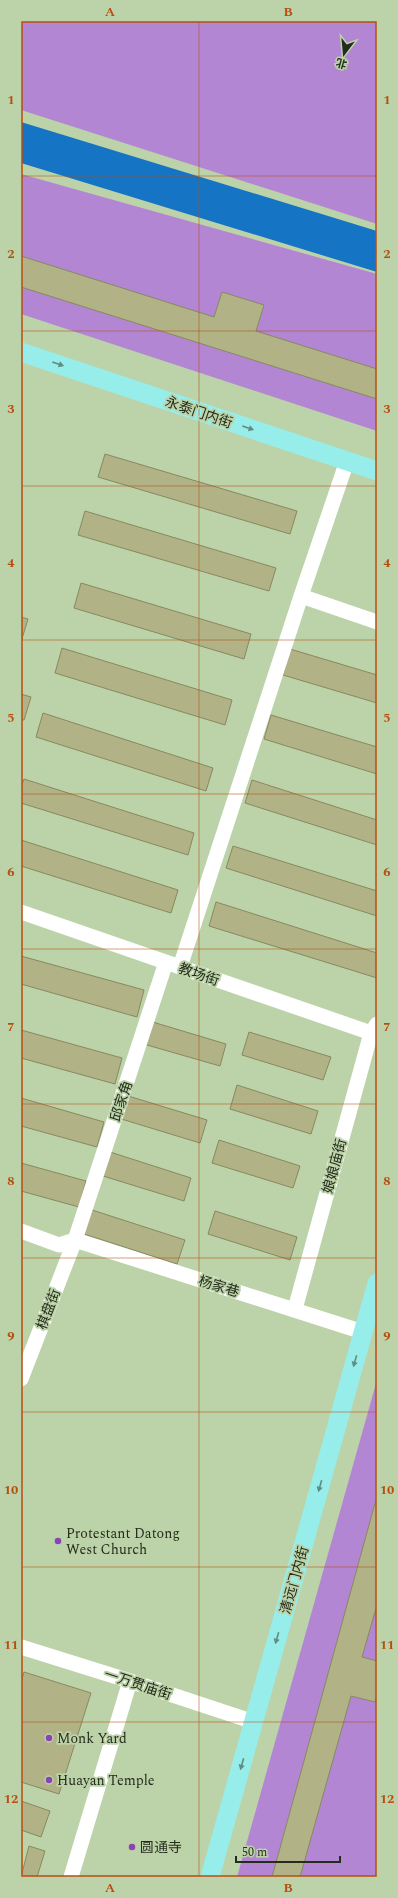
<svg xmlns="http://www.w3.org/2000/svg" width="398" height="1898" font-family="Spectral,'Noto Sans SC',serif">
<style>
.green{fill:#b386d4}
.water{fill:#1574c4}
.building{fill:#b1b387;stroke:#87895e}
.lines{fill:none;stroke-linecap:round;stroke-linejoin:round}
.minor{stroke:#fff;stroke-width:15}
.major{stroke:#97ede9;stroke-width:19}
.oneway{fill:#5e8c82}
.grid{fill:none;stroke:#b74e10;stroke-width:1;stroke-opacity:0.55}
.poi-dot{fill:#8a42b5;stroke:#bcd2a8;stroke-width:1.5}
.labels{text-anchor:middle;stroke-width:3.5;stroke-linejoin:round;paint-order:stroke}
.street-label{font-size:14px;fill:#242c1c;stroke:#bcd2a8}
.poi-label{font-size:14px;fill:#242c1c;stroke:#bcd2a8;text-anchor:start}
.neatline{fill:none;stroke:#b74e10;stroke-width:1.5}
.grid-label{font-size:13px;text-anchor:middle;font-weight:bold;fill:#b74e10}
</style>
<rect width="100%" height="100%" fill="#bcd2a8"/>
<path class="green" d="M 21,21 L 377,21 L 377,224 L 21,110 Z
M 21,174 L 377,274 L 377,431 L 21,314 Z
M 377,1380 L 377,1877 L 237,1877 Z"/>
<path class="water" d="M 21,122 L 377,231 L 377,272 L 21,163 Z"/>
<path class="building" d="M 21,256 L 214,317 L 222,292 L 264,305 L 256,331 L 377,369 L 377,399 L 21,287 Z
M 105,454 L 297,511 L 290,534 L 98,477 Z
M 85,511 L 276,568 L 269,591 L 78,535 Z
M 81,583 L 251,634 L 244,659 L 74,608 Z
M 21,617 L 28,619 L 21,642 Z
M 62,648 L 232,700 L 225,725 L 55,673 Z
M 290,649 L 377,675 L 377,703 L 283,675 Z
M 21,694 L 31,697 L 24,720 L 21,720 Z
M 43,713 L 213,768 L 206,791 L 36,737 Z
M 271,715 L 377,747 L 377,774 L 264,739 Z
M 24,779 L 194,833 L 188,855 L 21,803 L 21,788 Z
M 252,780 L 377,820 L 377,845 L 245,803 Z
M 21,840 L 178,890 L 171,913 L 21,866 Z
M 233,846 L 377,891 L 377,916 L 226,868 Z
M 216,902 L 377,953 L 377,978 L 209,926 Z
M 21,956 L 144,990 L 137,1017 L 21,984 Z
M 146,1020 L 226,1044 L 220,1066 L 140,1043 Z
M 21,1030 L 122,1058 L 115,1084 L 21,1058 Z
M 249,1032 L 331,1057 L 323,1080 L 242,1055 Z
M 237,1085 L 318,1111 L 311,1134 L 230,1109 Z
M 125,1095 L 207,1120 L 200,1143 L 118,1118 Z
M 21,1098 L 104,1122 L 97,1147 L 21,1126 Z
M 219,1140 L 300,1166 L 293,1188 L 212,1163 Z
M 110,1152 L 191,1178 L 184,1201 L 103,1176 Z
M 21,1163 L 86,1181 L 79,1207 L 21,1191 Z
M 92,1210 L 185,1240 L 177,1264 L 84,1234 Z
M 215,1211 L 297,1237 L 290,1260 L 208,1234 Z
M 377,1496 L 377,1605 L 362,1657 L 377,1661 L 377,1694 L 375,1702 L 351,1696 L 300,1877 L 272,1877 Z
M 24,1672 L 91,1693 L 59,1794 L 21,1782 L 21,1682 Z
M 21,1801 L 50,1811 L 41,1837 L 21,1830 Z
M 29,1846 L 45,1851 L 37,1877 L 21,1877 Z"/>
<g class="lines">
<path class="minor" d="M 301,596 L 377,622
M 21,912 L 377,1035
M 180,967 L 301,596 L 347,461
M 21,1231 L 59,1245 L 75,1240
M 75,1240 L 363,1332
M 295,1309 L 371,1033 L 377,1024
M 21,1379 L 75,1240 L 166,962
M 21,1647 L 130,1681 L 254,1722
M 71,1877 L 130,1681"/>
<path class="major" d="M 21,352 L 377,471
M 210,1877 L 377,1283"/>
</g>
<defs><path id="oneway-solid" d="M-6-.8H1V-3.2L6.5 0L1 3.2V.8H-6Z"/></defs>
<g class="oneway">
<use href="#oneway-solid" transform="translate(58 364) rotate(19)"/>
<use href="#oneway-solid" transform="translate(248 428) rotate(19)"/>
<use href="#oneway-solid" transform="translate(355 1361) rotate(106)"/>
<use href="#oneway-solid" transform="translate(320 1486) rotate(106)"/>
<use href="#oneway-solid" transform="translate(277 1638) rotate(106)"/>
<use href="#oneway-solid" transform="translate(242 1764) rotate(106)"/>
</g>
<path class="grid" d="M 199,21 L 199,1877M 21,176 L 377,176M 21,331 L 377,331M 21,486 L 377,486M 21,640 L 377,640M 21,794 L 377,794M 21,949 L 377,949M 21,1104 L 377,1104M 21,1258 L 377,1258M 21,1412 L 377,1412M 21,1567 L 377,1567M 21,1722 L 377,1722"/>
<g class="poi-dot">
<circle cx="58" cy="1541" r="4"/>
<circle cx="49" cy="1738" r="4"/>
<circle cx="49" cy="1780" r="4"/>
<circle cx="132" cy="1847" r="4"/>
</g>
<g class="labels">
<g class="street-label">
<text transform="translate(199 412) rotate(19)" y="5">永泰门内街</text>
<text transform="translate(199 974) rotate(19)" y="5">教场街</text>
<text transform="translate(121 1101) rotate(-72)" y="5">邱家角</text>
<text transform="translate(334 1166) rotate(-75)" y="5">娘娘庙街</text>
<text transform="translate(219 1286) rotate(17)" y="5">杨家巷</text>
<text transform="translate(48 1309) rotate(-69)" y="5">棋盘街</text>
<text transform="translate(294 1580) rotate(-74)" y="5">清远门内街</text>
<text transform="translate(138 1684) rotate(18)" y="5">一万贯庙街</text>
</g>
<g class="poi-label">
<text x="66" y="1538">Protestant Datong<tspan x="66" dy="16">West Church</tspan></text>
<text x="57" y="1743">Monk Yard</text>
<text x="57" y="1785">Huayan Temple</text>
<text x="140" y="1852">圆通寺</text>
</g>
</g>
<rect width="398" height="1898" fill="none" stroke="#bcd2a8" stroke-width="44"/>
<g transform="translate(344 54) rotate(196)" stroke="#bcd2a8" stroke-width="3" paint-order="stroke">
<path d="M0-3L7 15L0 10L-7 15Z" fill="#242c1c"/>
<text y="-6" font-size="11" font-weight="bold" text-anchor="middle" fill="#242c1c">北</text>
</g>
<path d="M236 1856v6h104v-6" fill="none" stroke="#242c1c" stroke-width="2"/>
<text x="242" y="1856" font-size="12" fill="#242c1c" stroke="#bcd2a8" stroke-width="3" paint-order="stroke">50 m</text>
<rect x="22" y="22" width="354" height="1854" class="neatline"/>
<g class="grid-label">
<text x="110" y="16">A</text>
<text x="288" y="16">B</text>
<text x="11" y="104">1</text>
<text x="387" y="104">1</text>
<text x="11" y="258">2</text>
<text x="387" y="258">2</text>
<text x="11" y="413">3</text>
<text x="387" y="413">3</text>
<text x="11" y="567">4</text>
<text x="387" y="567">4</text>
<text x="11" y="722">5</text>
<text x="387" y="722">5</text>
<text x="11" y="876">6</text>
<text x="387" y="876">6</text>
<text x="11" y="1031">7</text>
<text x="387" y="1031">7</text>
<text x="11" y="1185">8</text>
<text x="387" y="1185">8</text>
<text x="11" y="1340">9</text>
<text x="387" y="1340">9</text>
<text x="11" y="1494">10</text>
<text x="387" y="1494">10</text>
<text x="11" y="1649">11</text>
<text x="387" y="1649">11</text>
<text x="11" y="1803">12</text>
<text x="387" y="1803">12</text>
<text x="110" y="1892">A</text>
<text x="288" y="1892">B</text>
</g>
</svg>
